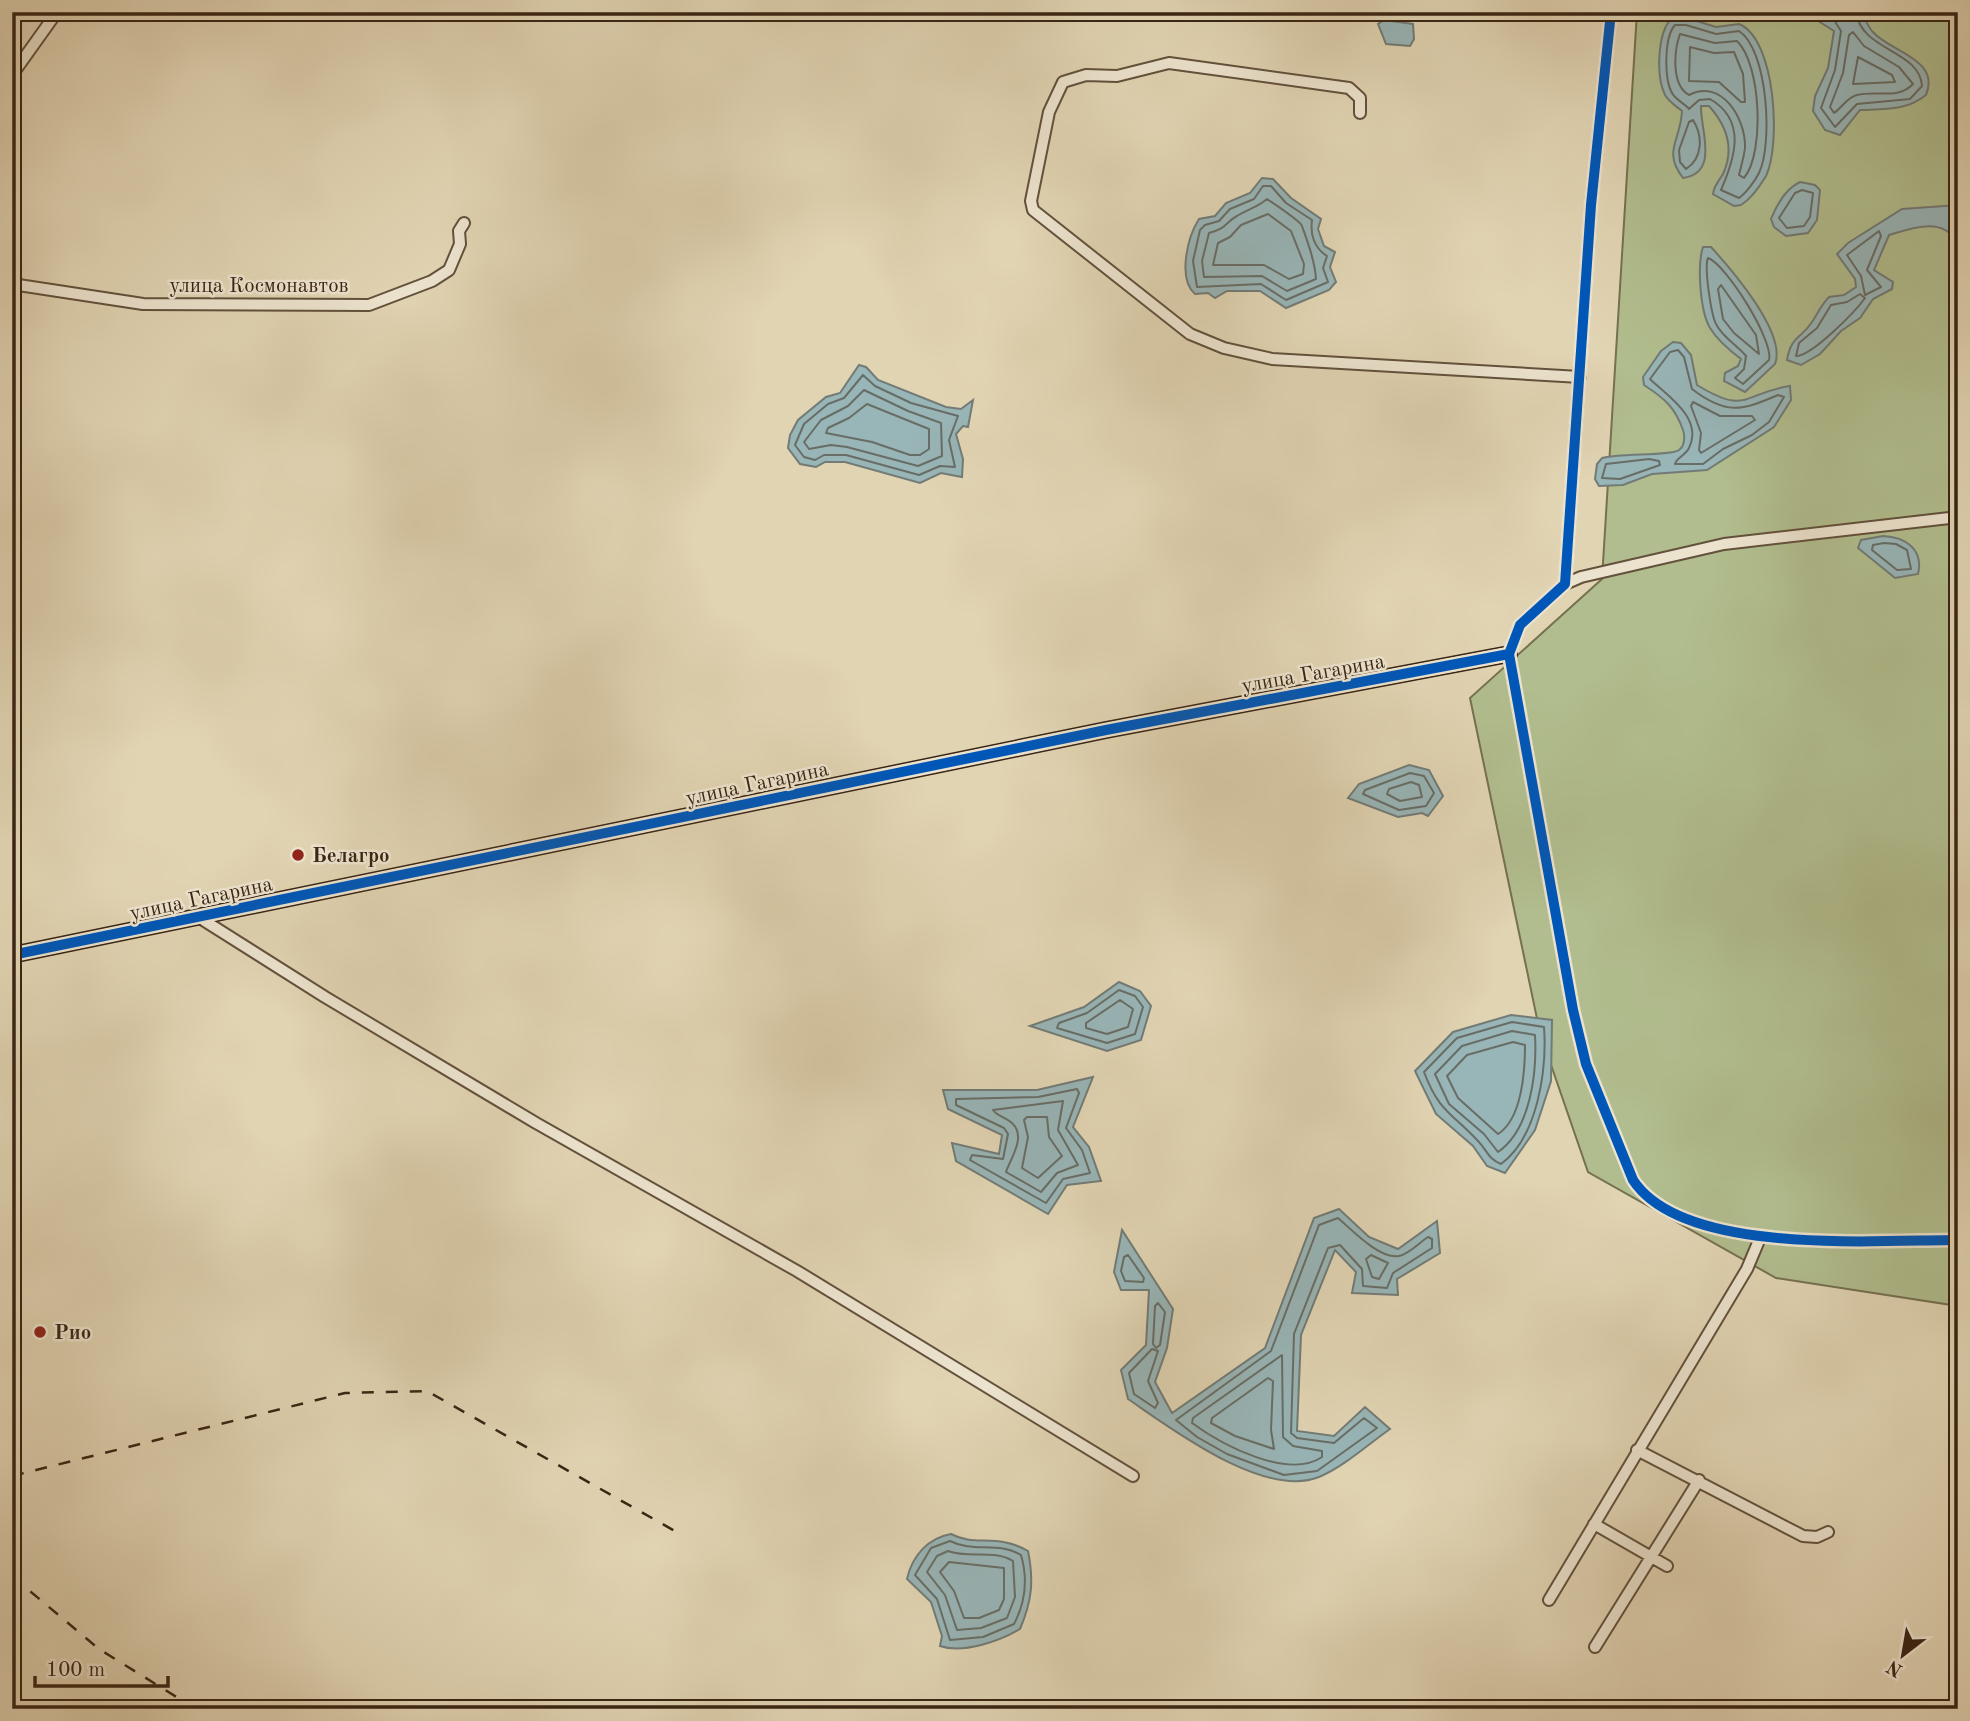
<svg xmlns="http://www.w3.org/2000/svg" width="1970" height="1721" font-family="'Old Standard TT',serif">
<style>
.green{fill:#b1bd8e;stroke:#757151;stroke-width:2}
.water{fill:#98b5b7;stroke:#727b76;stroke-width:2}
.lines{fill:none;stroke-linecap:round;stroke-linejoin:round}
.shore{stroke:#686d66;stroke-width:2}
.street-casing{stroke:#63513c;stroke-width:14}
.secondary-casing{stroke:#392514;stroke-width:18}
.street{stroke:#ece3ce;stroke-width:10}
.secondary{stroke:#ece3ce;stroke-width:14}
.rail{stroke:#392514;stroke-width:2.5;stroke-dasharray:12 12;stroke-linecap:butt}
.cycleway-casing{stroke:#ece3ce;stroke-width:15}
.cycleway{stroke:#0057b8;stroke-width:10}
.poi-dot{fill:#8f2418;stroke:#ece3ce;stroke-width:2.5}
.labels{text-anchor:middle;stroke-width:5;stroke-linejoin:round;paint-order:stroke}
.street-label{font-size:21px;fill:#392514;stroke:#ece3ce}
.poi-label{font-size:21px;font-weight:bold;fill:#392514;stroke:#ece3ce;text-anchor:start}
</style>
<rect width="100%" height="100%" fill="#e1d4b3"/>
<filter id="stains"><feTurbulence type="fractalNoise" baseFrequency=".00286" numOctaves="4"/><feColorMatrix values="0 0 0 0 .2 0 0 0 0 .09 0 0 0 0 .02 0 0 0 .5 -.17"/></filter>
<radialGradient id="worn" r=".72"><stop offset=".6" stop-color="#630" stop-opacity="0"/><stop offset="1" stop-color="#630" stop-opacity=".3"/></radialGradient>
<path class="green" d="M 1637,12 L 1958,12 L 1958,1306 L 1776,1278 L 1588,1172 L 1540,1033 L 1470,698 L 1602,579 Z"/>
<path class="water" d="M 1815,12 L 1861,12 C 1865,18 1868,27 1873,32 C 1890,52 1941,59 1926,95 C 1906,111 1885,109 1860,110 L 1840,135 L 1825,130 L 1813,111 L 1815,96 L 1828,68 L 1834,31 L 1815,19 Z
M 1672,18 L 1687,18 L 1716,27 L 1739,24 C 1776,39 1781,145 1766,176 C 1760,186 1751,199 1741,205 L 1734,206 L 1713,194 C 1714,185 1719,181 1723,174 C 1735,148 1727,126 1709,106 L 1701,106 C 1700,129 1720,173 1683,178 C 1662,151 1681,140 1682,111 C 1676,106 1669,102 1665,95 C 1656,77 1657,32 1672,18 Z
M 1384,20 L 1413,24 L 1414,39 L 1410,46 L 1386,44 L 1378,24 Z
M 1262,178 L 1273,179 L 1291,198 L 1321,219 L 1318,229 L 1324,246 L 1335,252 L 1330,267 L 1336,282 L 1329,290 L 1286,308 L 1260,291 L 1227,291 L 1215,298 L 1208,293 L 1195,294 C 1177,278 1188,236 1199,219 L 1215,216 L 1226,203 L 1250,193 Z
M 1800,182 L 1815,185 L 1820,190 L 1817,220 L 1808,233 L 1786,236 L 1774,227 L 1771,219 C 1777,204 1785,189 1800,182 Z
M 1958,205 L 1958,243 C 1943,216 1912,228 1889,235 L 1874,270 L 1893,282 L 1892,289 L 1873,299 L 1860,318 L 1841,331 L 1820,354 L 1801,365 L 1787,360 C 1791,336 1801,339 1812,322 C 1818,313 1821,305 1829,297 L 1844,295 L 1856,287 L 1855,279 L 1837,254 L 1848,243 L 1902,209 Z
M 1703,247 L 1711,247 C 1731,269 1787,333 1775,364 L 1745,392 L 1724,381 L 1725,373 L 1738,366 L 1741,359 C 1729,350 1718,341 1710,328 C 1700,311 1697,265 1703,247 Z
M 1673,342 L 1681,343 L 1691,355 L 1697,385 C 1748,416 1742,393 1790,386 L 1791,400 L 1774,427 L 1707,470 L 1652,474 L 1623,485 L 1599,486 L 1595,479 L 1597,464 L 1602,458 C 1618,453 1672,456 1679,450 C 1685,446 1685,436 1683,430 C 1675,407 1664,398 1644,385 L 1643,377 L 1661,351 Z
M 859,365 L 866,367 L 878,380 L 946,407 L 961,409 L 973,400 L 968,427 L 963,426 L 956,434 L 963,459 L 962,477 L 941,473 L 920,483 L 845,462 L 825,462 L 816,467 L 800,464 L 788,448 L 790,435 L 798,420 L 826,397 L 840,393 Z
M 1883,536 C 1905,537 1924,549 1918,574 L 1895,578 L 1858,548 L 1861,540 Z
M 1409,765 L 1429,770 L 1443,796 L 1428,816 L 1422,813 L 1398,817 L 1348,798 L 1359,784 Z
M 1119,982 L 1140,991 L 1151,1006 L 1141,1040 L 1107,1051 L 1030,1026 L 1084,1007 Z
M 1511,1015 L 1552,1020 L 1551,1081 L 1535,1130 L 1505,1173 L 1487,1166 L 1473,1146 L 1436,1114 L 1415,1071 L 1453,1032 Z
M 1093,1077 L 1073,1127 L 1089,1147 L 1101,1181 L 1067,1185 L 1048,1214 L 956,1161 L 952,1143 L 999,1154 L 1002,1135 L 948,1109 L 943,1090 L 1037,1090 Z
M 1339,1209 L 1369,1237 L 1398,1249 L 1437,1221 L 1440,1253 L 1397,1279 L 1398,1295 L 1352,1293 L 1356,1272 L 1335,1250 L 1301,1335 L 1297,1431 L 1334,1436 L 1365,1407 L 1390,1429 C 1370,1443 1342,1468 1319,1477 C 1264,1499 1172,1429 1128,1399 L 1121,1370 L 1146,1345 L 1149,1290 L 1121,1290 L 1114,1272 L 1122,1230 L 1173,1309 L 1167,1348 L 1155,1382 L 1172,1413 L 1265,1348 L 1314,1218 Z
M 951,1534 C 975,1547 997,1533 1028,1551 C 1034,1581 1032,1601 1020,1629 C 1000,1641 963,1654 940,1646 L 942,1636 L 931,1602 L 907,1579 C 912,1556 928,1538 951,1534 Z"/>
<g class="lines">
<path class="shore" d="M 1822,12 L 1834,20 L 1841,31 L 1835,70 L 1821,108 L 1835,127 L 1857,104 L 1910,99 L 1922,86 C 1920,50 1861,51 1856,12
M 1675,25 L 1686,25 L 1716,34 L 1739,31 C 1768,50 1773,144 1759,173 C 1755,181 1746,193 1739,198 L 1721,190 C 1734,160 1748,121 1710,99 L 1699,100 L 1689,109 C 1684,103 1676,100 1672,93 C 1664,79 1664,37 1675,25 Z
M 1853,32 L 1864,46 L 1899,67 L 1913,84 C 1898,100 1876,90 1857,95 C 1847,97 1842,108 1834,113 L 1830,107 L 1843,73 L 1849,35 Z
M 1680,34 L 1715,43 L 1737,41 C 1761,64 1765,153 1744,178 L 1739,175 C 1741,166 1744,157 1745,148 C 1746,118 1721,78 1689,95 C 1671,85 1674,51 1680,34 Z
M 1690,47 L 1714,53 L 1734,52 L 1743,74 L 1745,102 L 1741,102 L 1719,82 L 1689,81 Z
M 1858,57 L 1892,75 L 1895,82 L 1853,84 Z
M 1693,120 C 1703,136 1703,158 1686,169 L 1680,162 L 1679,150 L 1689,122 Z
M 1263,186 L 1271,186 L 1286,203 L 1312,220 C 1310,234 1314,248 1327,256 L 1323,268 L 1328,282 L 1286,300 L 1261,284 L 1197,287 L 1193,261 L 1200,230 L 1205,225 L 1219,221 L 1230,209 L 1254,199 Z
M 1802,190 L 1813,193 L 1810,217 L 1804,226 L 1787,228 L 1779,218 L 1795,193 Z
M 1267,199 C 1273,203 1301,222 1302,226 C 1308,243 1315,262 1316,279 L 1287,291 L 1262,276 L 1204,277 L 1202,261 L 1209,233 C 1228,228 1224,223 1237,216 C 1248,209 1258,207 1267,199 Z
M 1268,214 L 1291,231 L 1304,264 L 1303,274 L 1289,279 L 1264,265 L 1213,265 L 1218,243 L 1230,237 L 1241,225 Z
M 1879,231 L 1881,236 L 1867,270 L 1881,287 L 1865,295 L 1861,276 L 1847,255 Z
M 1708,258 C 1726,264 1774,341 1769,360 L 1743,384 L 1735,378 L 1744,369 L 1746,356 C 1737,345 1723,338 1716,324 C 1711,314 1704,267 1708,258 Z
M 1721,285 L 1756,335 L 1759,354 L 1734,333 L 1723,319 L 1718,289 Z
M 1860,294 L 1865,298 C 1855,312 1812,356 1796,356 L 1799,343 L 1817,328 L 1831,305 L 1847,302 Z
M 1678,350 L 1684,357 L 1692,389 C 1726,415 1741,411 1778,395 L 1784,397 L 1769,422 L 1752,435 L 1723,449 L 1703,464 L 1675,464 C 1677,457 1685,456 1689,448 C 1704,418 1666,395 1650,379 L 1670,352 Z
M 863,375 L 875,386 L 911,403 L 958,416 L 949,440 L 955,467 L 940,466 L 919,475 L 846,455 L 824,455 L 815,460 L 804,457 L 795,445 L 804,424 L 828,404 L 844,398 Z
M 864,390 L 908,411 L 941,423 L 942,456 L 918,466 L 847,447 L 831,445 L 809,449 L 804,442 L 821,420 L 848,406 Z
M 1693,402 L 1720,416 L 1752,416 L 1755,420 L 1701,453 L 1699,450 L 1701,433 L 1691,406 Z
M 867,404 L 929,429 L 929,449 L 920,455 L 910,455 L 872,442 L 826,433 L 828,428 L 849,418 Z
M 1649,459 L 1659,461 L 1660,465 L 1620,479 L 1602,478 L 1606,464 Z
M 1884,543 L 1896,544 L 1907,550 L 1911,569 L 1897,570 L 1872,550 L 1873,545 Z
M 1410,773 L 1424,776 L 1434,793 L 1426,806 L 1399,810 L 1363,794 L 1365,790 Z
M 1411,782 L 1419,785 L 1422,797 L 1400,801 L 1387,794 L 1389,789 Z
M 1119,990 L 1135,996 L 1143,1007 L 1135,1034 L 1107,1043 L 1057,1028 L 1059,1023 L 1087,1013 Z
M 1120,1000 L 1133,1009 L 1128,1027 L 1107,1034 L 1086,1028 L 1086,1023 Z
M 1512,1022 L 1544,1027 C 1547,1069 1538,1137 1501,1164 C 1488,1159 1487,1150 1478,1141 C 1452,1113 1439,1112 1424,1072 L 1457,1038 Z
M 1512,1031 L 1535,1035 C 1537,1072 1531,1129 1498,1152 L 1484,1134 L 1449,1104 L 1435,1074 L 1462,1046 Z
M 1513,1042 L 1525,1045 C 1525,1071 1522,1119 1498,1134 L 1458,1098 L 1447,1076 L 1467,1055 Z
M 1077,1089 L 1079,1093 L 1066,1128 L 1082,1150 L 1090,1173 L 1063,1179 L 1046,1203 L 970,1160 L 972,1155 L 1003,1159 L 1008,1134 L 1004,1128 L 956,1105 L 956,1099 L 1038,1097 Z
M 1063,1101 L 1058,1130 L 1078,1165 L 1057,1173 L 1041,1192 L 1006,1172 C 1010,1159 1027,1137 1012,1123 C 1006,1117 998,1117 993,1110 Z
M 1027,1117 L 1047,1117 L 1049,1137 L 1062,1156 L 1038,1178 L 1022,1168 L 1028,1137 L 1024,1120 Z
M 1338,1218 C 1351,1229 1380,1260 1399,1256 C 1409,1254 1420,1242 1428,1237 L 1432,1239 L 1432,1248 L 1393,1273 L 1387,1288 L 1363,1286 L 1362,1269 L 1340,1245 L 1328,1248 L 1294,1334 L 1291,1433 L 1297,1438 L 1334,1443 L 1364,1418 L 1377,1428 L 1317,1471 L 1284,1475 L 1227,1454 L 1197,1437 L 1176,1420 L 1271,1351 L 1319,1225 Z
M 1128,1255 L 1144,1278 L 1143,1282 L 1125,1281 L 1121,1271 L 1124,1257 Z
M 1371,1255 L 1388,1263 L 1379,1279 L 1372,1277 L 1366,1259 Z
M 1158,1303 L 1165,1312 L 1160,1345 L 1156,1348 L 1153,1344 L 1155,1306 Z
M 1152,1349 L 1158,1351 L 1148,1381 L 1158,1403 L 1155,1408 L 1134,1394 L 1129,1373 Z
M 1282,1355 L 1283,1437 L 1293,1446 L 1322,1451 L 1322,1457 C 1288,1480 1222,1445 1192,1423 L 1193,1418 Z
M 1268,1378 L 1273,1381 L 1271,1430 L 1274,1449 L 1235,1436 L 1211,1423 L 1212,1418 Z
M 950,1541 C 973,1553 999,1541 1021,1555 C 1028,1579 1025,1603 1014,1624 L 983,1637 L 950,1640 L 937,1599 L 915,1575 L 931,1548 Z
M 948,1551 C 969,1559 994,1549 1013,1561 L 1015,1597 L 1007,1618 L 981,1628 L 957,1630 L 945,1595 L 927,1572 L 937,1556 Z
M 949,1562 L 1004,1568 L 1004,1599 L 999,1610 L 979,1618 L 964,1618 L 954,1591 L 940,1572 Z"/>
<g class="street-casing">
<path id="street" d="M 1611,12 L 1591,205 L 1565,584 L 1520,625 L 1509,654 L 1573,1010 L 1586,1064 L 1633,1180 C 1683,1256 1875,1240 1958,1240
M 12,75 L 57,12
M 1360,113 L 1360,98 L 1349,88 L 1169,63 L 1117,76 L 1086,75 L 1063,82 L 1049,112 L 1031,201 L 1033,210 L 1190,334 L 1224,348 L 1272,359 L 1580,377
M 12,284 L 143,304 L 369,305 L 432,281 L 449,270 L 460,244 L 459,231 L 464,223
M 1565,584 L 1581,577 L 1724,544 L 1958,517
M 200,918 L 325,997 L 536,1123 L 797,1271 L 1133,1476
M 1637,1450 L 1803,1536 L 1817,1537 L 1828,1532
M 1594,1524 L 1667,1566
M 1549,1600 L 1747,1269 L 1760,1238
M 1595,1647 L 1699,1480"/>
</g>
<g class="secondary-casing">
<path id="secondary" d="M 12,955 L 1106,730 L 1509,654"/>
</g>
<use href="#street" class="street"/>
<use href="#secondary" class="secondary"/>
<path class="rail" d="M 12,1476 L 345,1393 L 427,1391 L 682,1535
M 12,1576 L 99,1649 L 196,1709"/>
<g class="cycleway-casing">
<path id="cycleway" d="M 1611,12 L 1591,205 L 1565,584 L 1520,625 L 1509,654 L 1573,1010 L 1586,1064 L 1633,1180 C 1683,1256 1875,1240 1958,1240
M 12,955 L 1106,730 L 1509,654"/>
</g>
<use href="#cycleway" class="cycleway"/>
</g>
<g class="poi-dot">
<circle cx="298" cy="855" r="7"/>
<circle cx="40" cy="1332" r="7"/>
</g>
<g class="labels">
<g class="street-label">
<text x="259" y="292">улица Космонавтов</text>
<text transform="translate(1313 673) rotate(-10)" y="7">улица Гагарина</text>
<text transform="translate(757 783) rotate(-12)" y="7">улица Гагарина</text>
<text transform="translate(201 898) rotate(-12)" y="7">улица Гагарина</text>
</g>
<g class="poi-label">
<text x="312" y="862">Белагро</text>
<text x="54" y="1339">Рио</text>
</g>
</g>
<rect width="1970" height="1721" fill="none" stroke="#e1d4b3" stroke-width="42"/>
<rect x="14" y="14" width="1942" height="1693" fill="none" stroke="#392514" stroke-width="3.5"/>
<rect x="21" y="21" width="1928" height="1679" fill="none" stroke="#392514" stroke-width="2"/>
<g transform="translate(1903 1655) rotate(211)" stroke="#ece3ce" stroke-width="5" paint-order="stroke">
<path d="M0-5L12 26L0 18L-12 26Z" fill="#392514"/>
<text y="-10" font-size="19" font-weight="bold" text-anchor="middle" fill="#392514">N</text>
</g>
<path d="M35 1676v10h133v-10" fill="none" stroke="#392514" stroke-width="3.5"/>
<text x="46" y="1676" font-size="21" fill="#392514" stroke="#ece3ce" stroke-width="5" paint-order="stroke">100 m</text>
<rect width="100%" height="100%" filter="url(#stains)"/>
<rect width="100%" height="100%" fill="url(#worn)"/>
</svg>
